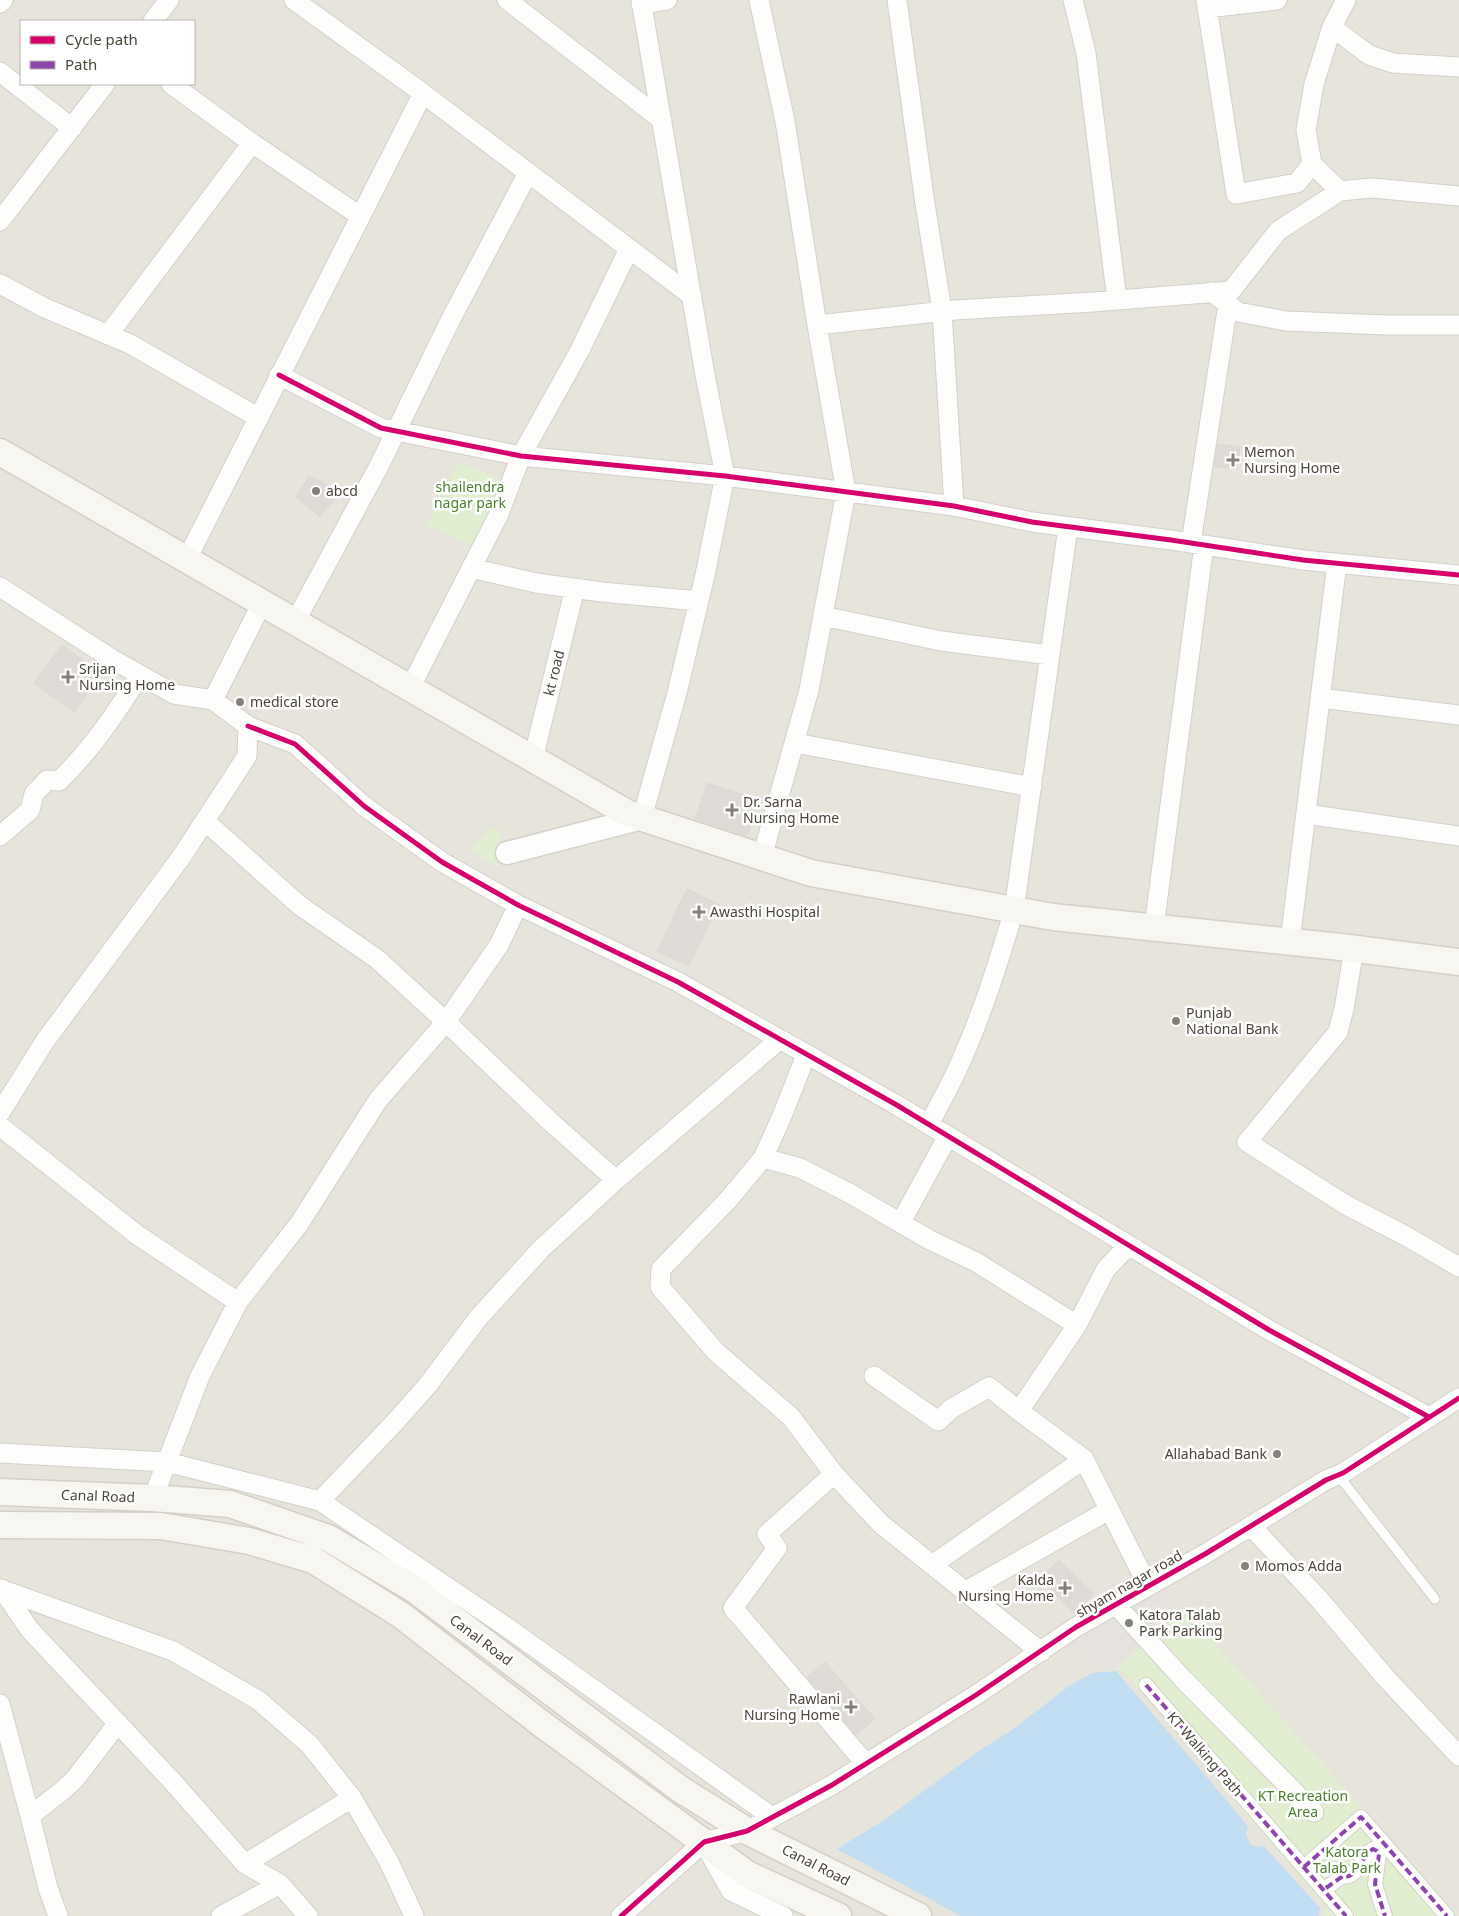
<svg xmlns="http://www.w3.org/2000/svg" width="1459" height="1916" font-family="'Noto Sans',sans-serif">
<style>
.residential{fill:#e7e4dc;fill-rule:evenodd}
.green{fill:#e1eecf}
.parking{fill:#e6e3df}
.water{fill:#c0ddf1}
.building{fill:#dedbd6;stroke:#dcd9d4}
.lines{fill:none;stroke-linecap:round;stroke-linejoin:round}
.service-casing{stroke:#d2d0cb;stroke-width:11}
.pedestrian-casing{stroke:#d2d0cb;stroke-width:16}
.minor-casing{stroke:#d2d0cb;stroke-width:21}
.tertiary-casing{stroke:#d2d0cb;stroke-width:25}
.secondary-casing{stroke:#d3cfc5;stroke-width:29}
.service{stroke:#fdfdfc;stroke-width:9}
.pedestrian{stroke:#fdfdfc;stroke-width:14}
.minor{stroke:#fdfdfc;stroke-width:19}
.tertiary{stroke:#fdfdfc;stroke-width:22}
.secondary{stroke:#f7f6f1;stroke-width:26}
.quiet{stroke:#8e44ad;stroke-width:4;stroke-dasharray:8 4;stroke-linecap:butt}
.cycleway-casing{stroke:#fff;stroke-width:8}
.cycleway{stroke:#d6006c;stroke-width:5}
.poi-dot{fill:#868178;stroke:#fff;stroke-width:2}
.labels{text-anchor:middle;stroke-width:5;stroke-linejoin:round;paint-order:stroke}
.poi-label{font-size:14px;fill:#4b4439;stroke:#fff;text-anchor:start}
.park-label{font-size:14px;fill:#4a7f2a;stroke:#fff}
.street-label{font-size:14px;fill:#4b4439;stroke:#fff}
</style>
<rect width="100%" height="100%" fill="#f4f2ee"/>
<path class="residential" d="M 0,0 L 1459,0 L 1459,1916 L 0,1916 ZM 21,21 L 194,21 L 194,84 L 21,84 Z"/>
<path class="green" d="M 458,462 L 506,481 L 473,545 L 427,525 Z
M 490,829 L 501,830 L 499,840 L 507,853 L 495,867 L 471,849 Z
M 1185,1609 L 1209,1637 L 1459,1916 L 1323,1916 L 1324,1906 L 1119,1666 Z"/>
<path class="parking" d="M 1161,1581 L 1184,1608 L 1114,1668 L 1092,1671 L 1065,1638 Z"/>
<path class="water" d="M 1116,1671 L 1234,1809 L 1248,1827 L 1246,1834 L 1250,1844 L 1256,1847 L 1264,1846 L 1320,1908 L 1319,1916 L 961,1916 L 837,1849 L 884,1820 L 980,1750 L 1009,1732 L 1069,1686 L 1092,1673 Z"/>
<path class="building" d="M 1218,444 L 1240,447 L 1237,469 L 1214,466 Z
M 309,476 L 328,485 L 336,498 L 320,517 L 296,497 Z
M 62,645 L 102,674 L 74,712 L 34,683 Z
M 707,783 L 759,799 L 747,836 L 695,819 Z
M 687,889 L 719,905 L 689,966 L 657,951 Z
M 1059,1560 L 1094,1594 L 1075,1614 L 1040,1579 Z
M 825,1662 L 875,1719 L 856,1735 L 807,1677 Z"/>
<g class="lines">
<g class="service-casing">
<path id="service" d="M 1338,1475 L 1435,1599"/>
</g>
<g class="pedestrian-casing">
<path id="pedestrian" d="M 1146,1685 L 1346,1916
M 1304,1867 L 1361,1817 L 1447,1916
M 1326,1888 L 1343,1876 C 1357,1880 1360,1857 1373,1849 L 1377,1851 L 1379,1854 L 1375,1884 L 1385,1916"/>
</g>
<g class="minor-casing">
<path id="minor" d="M 294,0 L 413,86 L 692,296
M 507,0 L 662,120
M 641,0 L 705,375 L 725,476 L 705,575 L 677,693 L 642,818
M 759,0 L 785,121 L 817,325 L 846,492 L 809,690 L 762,857
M 897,0 L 924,197 L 942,311 L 954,506
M 1073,0 L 1086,53 L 1117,300
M 1206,0 L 1236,194 L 1297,183 L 1312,164
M 0,3 L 3,0
M 641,4 L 667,0
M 1207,8 L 1277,0
M 153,21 L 169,0
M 1332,27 L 1369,55 L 1393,63 L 1459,67
M 0,72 L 72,128
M 171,84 L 252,143 L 360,216
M 1340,191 L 1312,164 L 1306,130 L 1314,84 L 1332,27 L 1346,0
M 0,221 L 105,84
M 0,284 L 45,308 L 130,344 L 259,418
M 1212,292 L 1238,312 L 1286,321 L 1386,325 L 1459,325
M 817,325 L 955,310 L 1093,302 L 1231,291 L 1278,231 L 1340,191 L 1372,188 L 1459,196
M 108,335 L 252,143
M 279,375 L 381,428 L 521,456 L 725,476 L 954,506 L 1032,522 L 1171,540 L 1303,560 L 1459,575
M 1191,543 L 1228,304
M 187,559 L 423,93
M 471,568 L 536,583 L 602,592 L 699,601
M 0,587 L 112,659 L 174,694 L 213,700
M 823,616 L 941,641 L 1050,655
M 295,622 L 379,466 L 451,319 L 528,173
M 410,688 L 498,516 L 521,456 L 580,350 L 629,249
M 1320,698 L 1459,715
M 248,726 L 295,744 L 364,806 L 442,862 L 518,905 L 678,982 L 895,1104 L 1269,1330 L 1429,1417
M 795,743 L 1032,787
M 533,759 L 575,588
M 1306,814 L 1459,836
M 205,821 L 299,905 L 377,959 L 446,1022 L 553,1124 L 616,1180
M 0,836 L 30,810 L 34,794 L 47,780 L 59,781 C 92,749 116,713 140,675
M 1154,927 L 1204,545
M 1290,941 L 1337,563
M 1354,949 L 1344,1009 L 1338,1032 L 1247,1142 L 1346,1205 L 1406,1236 L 1459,1267
M 806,1055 L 782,1116 L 763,1158 L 728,1200 L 661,1269 L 660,1287 L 716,1352 L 791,1417 L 834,1474 L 881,1524 L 1041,1652
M 0,1113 L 45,1041 L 182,856 L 247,756 L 248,726 L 213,700 L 262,603
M 929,1125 C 938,1106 949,1088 957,1070 C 981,1018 998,964 1014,910 L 1068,527
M 0,1126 L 136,1234 L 238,1302
M 763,1158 L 800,1168 L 849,1193 L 930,1240 L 976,1262 L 1077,1325
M 901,1222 L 948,1136
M 874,1376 L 938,1421 L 951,1409 L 989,1387 L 1019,1411 L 1077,1325 L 1106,1269 L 1129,1245
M 0,1453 L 167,1462 L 320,1501 L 505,1626 L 772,1817
M 1084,1459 L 1148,1586
M 834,1474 L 767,1534 L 777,1548 L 733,1608 L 866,1764
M 153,1498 L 200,1376 L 238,1302 L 299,1224 L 378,1100 L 446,1022 L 499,945 L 518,905
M 320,1501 L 395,1422 L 427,1386 L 479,1317 L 542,1248 L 616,1180 L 779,1040
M 1251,1526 L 1319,1599 L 1385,1677 L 1459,1756
M 932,1565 L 1084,1459 L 1019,1411
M 0,1589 L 173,1651 L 258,1700 L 310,1745 L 352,1798 L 389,1862 L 414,1916
M 2,1589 L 30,1630 L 172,1781 L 245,1864 L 280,1884 L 308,1916
M 966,1591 L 1109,1510
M 1116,1605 L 1182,1678 L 1314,1812
M 0,1704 L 30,1816 L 48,1888 L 58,1916
M 30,1816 L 62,1791 L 75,1779 L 118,1723
M 708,1850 L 731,1891 L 783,1916
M 245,1864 L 352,1798
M 221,1916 L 280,1884
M 621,1916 L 704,1842 L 747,1831 L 832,1785 L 976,1695 L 1076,1627 L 1205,1554 L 1326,1480 L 1343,1473 L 1459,1398"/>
</g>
<g class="tertiary-casing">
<path id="tertiary" d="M 507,853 L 642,818"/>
</g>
<g class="secondary-casing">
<path id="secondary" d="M 0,452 L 627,813 L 811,873 L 1053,917 L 1341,947 L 1459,962
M 0,1492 L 153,1498 L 230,1504 L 328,1538 L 414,1589 L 680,1789 L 747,1831 L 918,1916
M 0,1525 L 161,1526 L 249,1541 L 313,1560 L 401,1615 L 543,1725 L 747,1874 L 838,1916"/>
</g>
<use href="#service" class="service"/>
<use href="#pedestrian" class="pedestrian"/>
<use href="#minor" class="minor"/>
<use href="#tertiary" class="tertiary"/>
<use href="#secondary" class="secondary"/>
<path class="quiet" d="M 1146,1685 L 1346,1916
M 1304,1867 L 1361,1817 L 1447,1916
M 1326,1888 L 1343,1876 C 1357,1880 1360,1857 1373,1849 L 1377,1851 L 1379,1854 L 1375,1884 L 1385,1916"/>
<g class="cycleway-casing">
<path id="cycleway" d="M 279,375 L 381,428 L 521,456 L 725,476 L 954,506 L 1032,522 L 1171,540 L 1303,560 L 1459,575
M 248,726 L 295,744 L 364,806 L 442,862 L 518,905 L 678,982 L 895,1104 L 1269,1330 L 1429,1417
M 621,1916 L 704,1842 L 747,1831 L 832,1785 L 976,1695 L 1076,1627 L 1205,1554 L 1326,1480 L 1343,1473 L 1459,1398"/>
</g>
<use href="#cycleway" class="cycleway"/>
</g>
<g class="poi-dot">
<path d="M1230.5 452.5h5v5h5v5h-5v5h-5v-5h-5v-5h5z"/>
<circle cx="316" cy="491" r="5"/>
<path d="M65.5 669.5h5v5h5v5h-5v5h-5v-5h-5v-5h5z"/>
<circle cx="240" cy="702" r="5"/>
<path d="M729.5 802.5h5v5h5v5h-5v5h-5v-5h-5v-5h5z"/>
<path d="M696.5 904.5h5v5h5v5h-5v5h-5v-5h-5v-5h5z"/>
<circle cx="1176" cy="1021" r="5"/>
<circle cx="1277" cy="1454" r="5"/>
<circle cx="1245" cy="1566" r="5"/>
<path d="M1062.5 1580.5h5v5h5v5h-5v5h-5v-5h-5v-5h5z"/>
<circle cx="1129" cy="1623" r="5"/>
<path d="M848.5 1699.5h5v5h5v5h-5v5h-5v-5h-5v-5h5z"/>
</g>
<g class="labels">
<g class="poi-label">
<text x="1244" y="457">Memon<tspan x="1244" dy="16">Nursing Home</tspan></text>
<text x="326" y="496">abcd</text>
<text x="79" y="674">Srijan<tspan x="79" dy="16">Nursing Home</tspan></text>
<text x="250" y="707">medical store</text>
<text x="743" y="807">Dr. Sarna<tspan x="743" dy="16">Nursing Home</tspan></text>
<text x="710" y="917">Awasthi Hospital</text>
<text x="1186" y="1018">Punjab<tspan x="1186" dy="16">National Bank</tspan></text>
<text x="1267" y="1459" text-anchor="end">Allahabad Bank</text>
<text x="1255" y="1571">Momos Adda</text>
<text x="1054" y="1585" text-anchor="end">Kalda<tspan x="1054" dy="16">Nursing Home</tspan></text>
<text x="1139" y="1620">Katora Talab<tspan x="1139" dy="16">Park Parking</tspan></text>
<text x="840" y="1704" text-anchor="end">Rawlani<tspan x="840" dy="16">Nursing Home</tspan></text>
</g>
<g class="park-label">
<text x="470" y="492">shailendra<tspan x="470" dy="16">nagar park</tspan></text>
<text x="1303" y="1801">KT Recreation<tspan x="1303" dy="16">Area</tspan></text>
<text x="1347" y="1857">Katora<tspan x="1347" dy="16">Talab Park</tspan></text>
</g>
<g class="street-label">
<text transform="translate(554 673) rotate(-76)" y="5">kt road</text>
<text transform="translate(98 1496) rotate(2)" y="5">Canal Road</text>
<text transform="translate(1129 1584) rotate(-30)" y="5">shyam nagar road</text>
<text transform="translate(481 1640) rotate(37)" y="5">Canal Road</text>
<text transform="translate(1205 1754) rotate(49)" y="5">KT Walking Path</text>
<text transform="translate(816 1865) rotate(27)" y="5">Canal Road</text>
</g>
</g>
<rect x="20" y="20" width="175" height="65" fill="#ffffff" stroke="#b7b4b0"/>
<rect x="30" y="36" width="25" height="8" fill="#d6006c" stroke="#b7b4b0"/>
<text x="65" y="45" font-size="15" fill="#4b4439">Cycle path</text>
<rect x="30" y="61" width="25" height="8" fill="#8e44ad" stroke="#b7b4b0"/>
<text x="65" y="70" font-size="15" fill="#4b4439">Path</text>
</svg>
